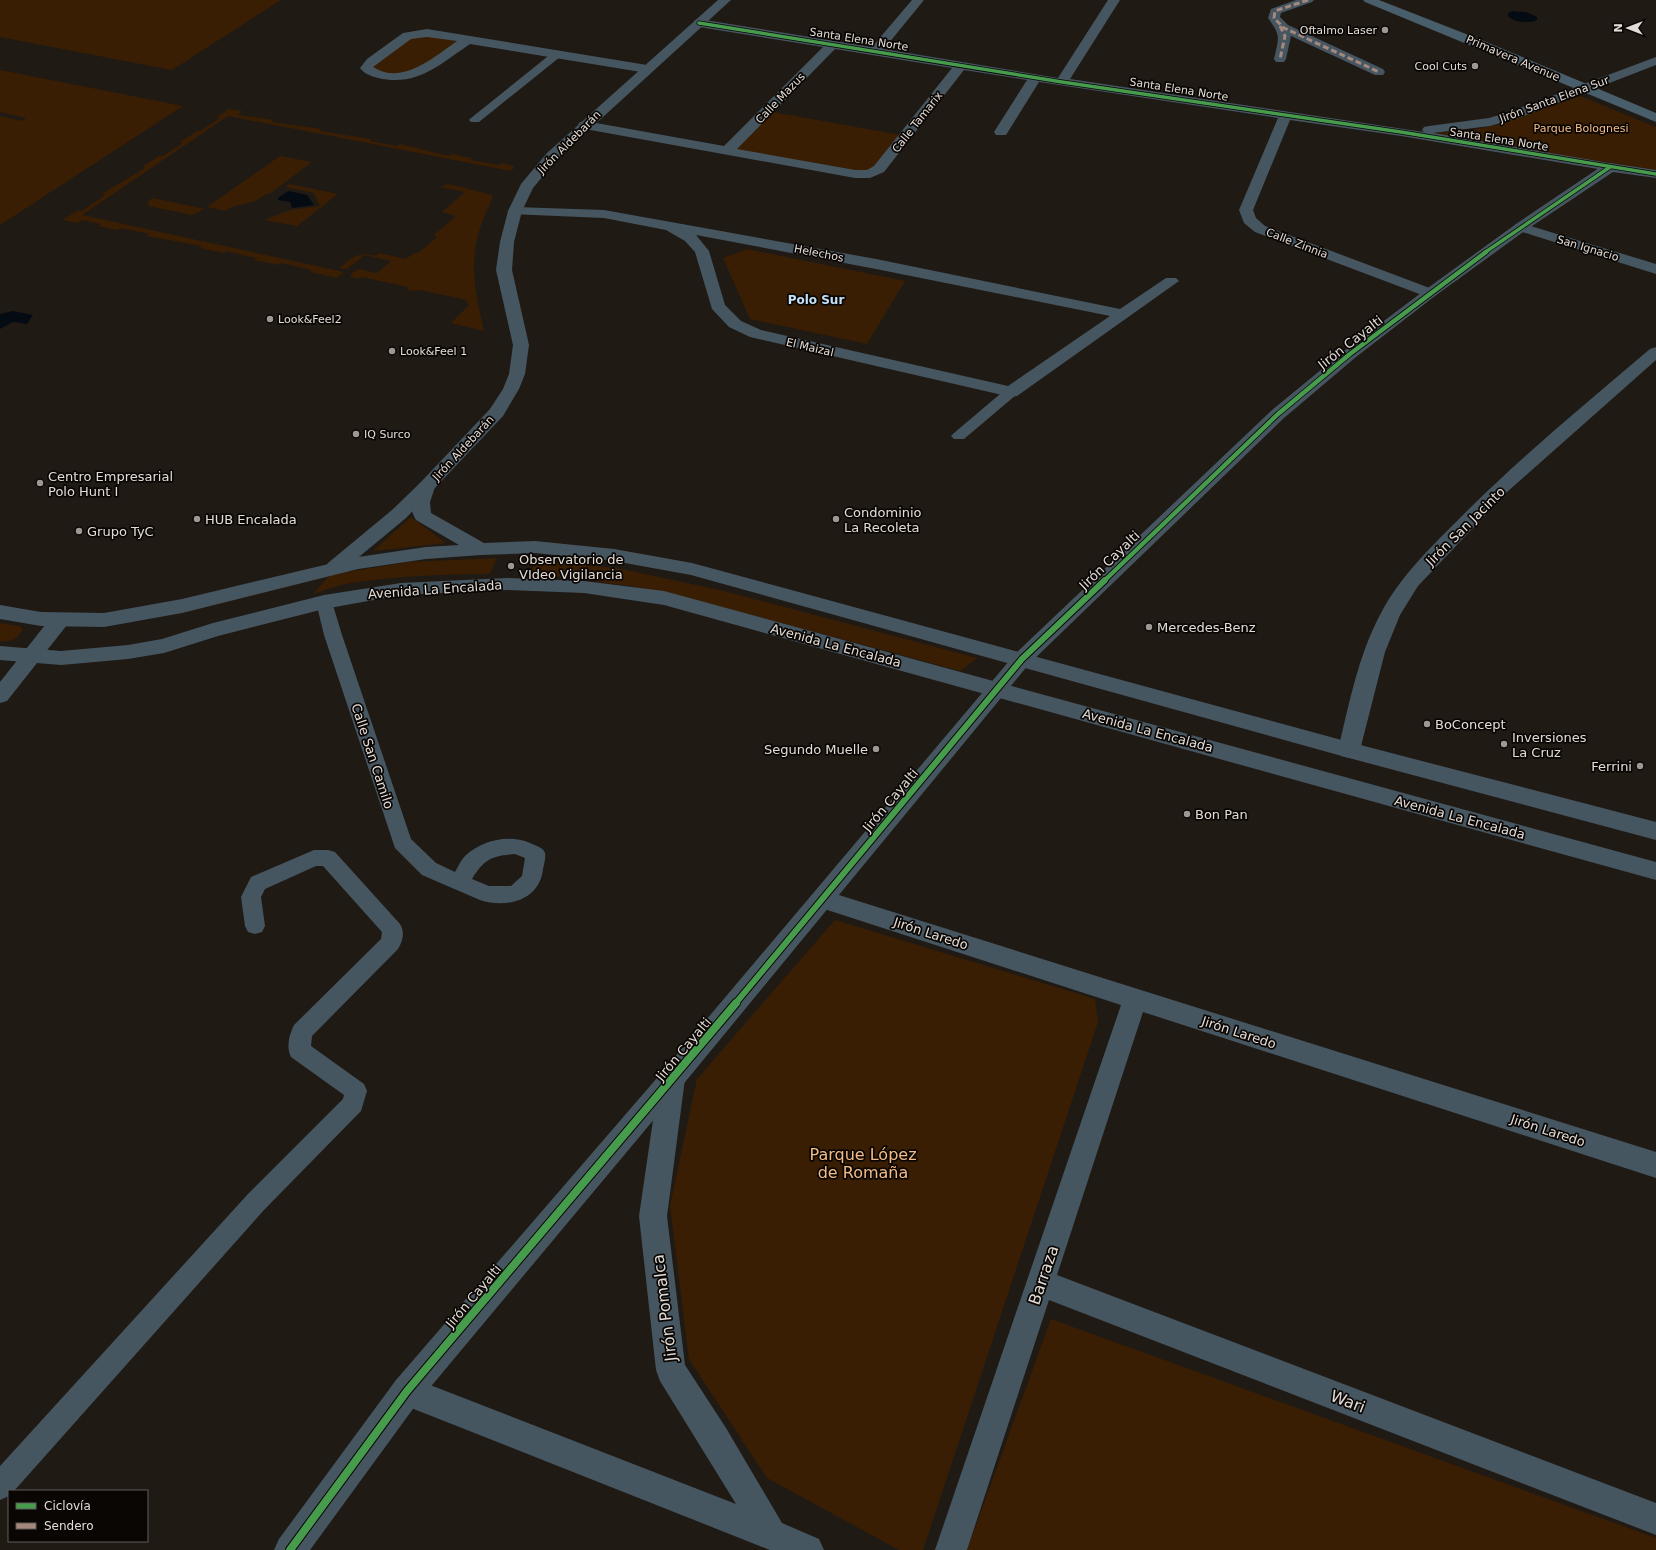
<svg xmlns="http://www.w3.org/2000/svg" width="1656" height="1550" font-family="'DejaVu Sans',sans-serif">
<style>
.green{fill:#391e03}
.water{fill:#040b12}
.lines{fill:none;stroke-linecap:round;stroke-linejoin:round}
.service{fill:#455660;fill-rule:evenodd}
.minor{fill:#455660;fill-rule:evenodd}
.tertiary{fill:#455660;fill-rule:evenodd}
.secondary{fill:#455661;fill-rule:evenodd}
.primary{fill:#485e6a;fill-rule:evenodd}
.quiet{stroke:#a5887d;stroke-width:3;stroke-dasharray:6 3;stroke-linecap:butt}
.cycleway-far3-casing{stroke:#0a0604;stroke-width:5}
.cycleway-far2-casing{stroke:#0a0604;stroke-width:6}
.cycleway-far1-casing{stroke:#0a0604;stroke-width:8}
.cycleway-casing{stroke:#0a0604;stroke-width:10}
.cycleway-far3{stroke:#469c4c;stroke-width:3.5}
.cycleway-far2{stroke:#469c4c;stroke-width:4.5}
.cycleway-far1{stroke:#469c4c;stroke-width:6}
.cycleway{stroke:#469c4c;stroke-width:8}
.poi-dot{fill:#9f9892;stroke:#0a0604;stroke-width:1.5}
.labels{text-anchor:middle;stroke-width:3.5;stroke-linejoin:round;paint-order:stroke}
.far-poi-label{font-size:11px;fill:#e3dcd6;stroke:#0a0604;text-anchor:start}
.far-street-label{font-size:11px;fill:#e3dcd6;stroke:#0a0604}
.far-park-label{font-size:11px;fill:#f4bb86;stroke:#0a0604}
.far-neighbourhood-label{font-size:12px;font-weight:bold;fill:#c5e0f4;stroke:#0a0604}
.street-label{font-size:13px;fill:#e3dcd6;stroke:#0a0604}
.poi-label{font-size:13px;fill:#e3dcd6;stroke:#0a0604;text-anchor:start}
.near-park-label{font-size:16px;fill:#f4bb86;stroke:#0a0604}
.near-street-label{font-size:16px;fill:#e3dcd6;stroke:#0a0604}
</style>
<rect width="100%" height="100%" fill="#201a15"/>
<path class="green" d="M 0,0 L 281,0 L 172,70 L 0,37 Z
M 418,34 L 465,42 L 420,72 L 394,76 L 367,66 Z
M 0,70 L 183,106 L 0,225 L 0,116 L 22,121 L 26,118 L 0,112 Z
M 1580,96 L 1656,127 L 1656,170 L 1427,134 L 1477,129 L 1504,123 Z
M 229,109 L 242,111 L 238,115 L 273,120 L 271,122 L 322,129 L 320,131 L 371,139 L 370,141 L 397,146 L 400,144 L 449,156 L 451,154 L 472,158 L 470,160 L 499,165 L 502,163 L 513,166 L 514,168 L 511,171 L 228,116 L 82,215 L 344,272 L 337,278 L 310,272 L 312,270 L 281,263 L 278,265 L 254,260 L 256,258 L 226,251 L 224,253 L 200,248 L 202,246 L 147,236 L 149,234 L 120,228 L 117,230 L 98,226 L 101,224 L 83,220 L 77,223 L 63,220 L 78,210 L 82,211 L 105,195 L 102,194 L 145,168 L 142,167 L 159,156 L 163,156 L 183,143 L 180,142 L 197,131 L 200,131 L 220,118 L 217,117 Z
M 767,111 L 906,136 L 870,174 L 727,151 Z
M 280,156 L 312,162 L 271,193 C 265,194 262,197 257,200 C 246,205 237,203 226,211 L 207,207 Z
M 289,184 L 338,194 L 297,226 L 264,220 L 290,210 L 320,206 L 314,193 L 285,187 Z
M 448,184 L 493,195 C 488,210 480,224 477,239 C 470,271 477,300 484,331 L 451,323 L 470,304 L 466,303 L 467,300 L 420,290 L 415,291 L 408,290 L 408,287 L 362,277 L 357,279 L 351,277 L 351,274 L 358,269 L 377,273 L 391,261 L 364,255 L 347,269 L 340,268 C 354,256 357,252 376,256 L 379,253 L 406,259 L 414,253 L 418,253 L 437,237 L 434,235 L 456,216 L 442,212 L 465,192 L 440,187 Z
M 152,198 L 205,209 L 192,215 L 149,206 L 147,203 Z
M 747,249 L 905,281 L 867,344 L 750,319 L 723,258 Z
M 411,517 L 446,543 L 373,551 Z
M 497,558 L 490,574 C 443,574 397,576 351,583 C 338,585 325,590 313,594 L 330,575 L 409,562 Z
M 538,561 L 617,568 L 724,591 L 977,658 L 961,671 L 707,603 L 631,586 L 528,573 Z
M 0,623 L 20,626 L 23,629 C 19,638 11,643 0,641 Z
M 835,920 L 1095,999 L 1098,1022 L 923,1550 L 899,1550 L 767,1478 L 689,1359 L 670,1206 L 697,1079 Z
M 1051,1319 L 1656,1538 L 1656,1550 L 967,1550 Z"/>
<path class="water" d="M 1512,11 L 1526,12 L 1537,17 L 1537,20 C 1529,24 1512,23 1507,14 Z
M 288,191 L 307,195 L 314,205 L 292,208 L 290,202 L 278,200 L 278,198 Z
M 13,311 L 33,315 L 27,324 L 13,322 L 0,329 L 0,314 Z"/>
<g class="lines">
<path class="service" d="M 556,52 L 560,53 L 561,55 L 560,57 L 479,122 L 471,122 L 469,120 L 471,118 L 552,53 Z
M 1011,388 L 1016,389 L 1018,392 L 1016,395 L 964,439 L 954,439 L 951,436 L 954,433 L 1006,389 Z
M 324,596 L 330,598 L 332,602 L 342,635 L 411,839 L 436,863 L 455,872 C 458,867 461,860 465,856 C 482,840 509,834 530,843 C 536,846 543,847 545,853 C 546,858 544,864 543,869 C 540,900 507,909 480,900 L 422,875 L 395,848 L 324,635 L 316,602 L 318,598 ZM 515,854 L 525,858 L 522,876 L 511,886 L 489,886 L 472,879 C 485,858 492,856 515,854 Z
M 314,850 L 328,850 L 335,852 L 400,924 C 405,932 403,941 398,949 L 312,1036 L 311,1046 L 364,1084 L 367,1091 L 361,1111 L 264,1210 L 14,1491 L 9,1491 L 9,1496 L 0,1500 L 0,1466 L 248,1194 L 343,1099 L 344,1095 L 291,1057 C 286,1047 289,1035 294,1025 L 381,939 L 382,932 L 323,866 L 316,866 L 265,889 L 261,897 L 265,926 L 262,932 L 255,934 L 248,932 L 245,926 L 241,897 L 251,877 Z"/>
<path class="minor" d="M 912,0 L 924,0 L 884,49 L 1058,78 L 1108,0 L 1120,0 L 1070,79 L 1424,132 L 1422,130 L 1424,127 L 1429,126 L 1489,118 L 1509,112 L 1656,57 L 1656,65 L 1519,118 L 1490,126 L 1433,133 L 1615,164 L 1617,167 L 1615,170 L 1610,171 L 1401,136 L 1290,120 L 1253,210 L 1256,218 L 1265,226 L 1435,290 L 1438,293 L 1435,296 L 1430,298 L 1255,232 L 1244,223 L 1239,210 L 1278,118 L 1039,82 L 1006,135 L 996,135 L 994,132 L 1027,80 L 964,70 L 884,172 L 870,178 L 855,178 L 585,129 L 580,128 L 578,125 L 580,122 L 585,121 L 724,146 L 823,47 L 699,27 L 693,23 L 695,20 L 699,19 L 872,47 ZM 835,49 L 952,68 L 874,166 L 867,170 L 855,170 L 737,149 Z
M 1296,0 L 1314,0 L 1312,2 L 1281,13 L 1280,17 L 1288,25 L 1383,69 L 1385,72 L 1383,75 L 1375,75 L 1291,36 L 1286,59 L 1284,62 L 1276,62 L 1274,59 C 1279,37 1281,36 1268,18 L 1271,9 Z
M 427,29 L 647,65 L 653,69 L 647,73 L 470,44 C 440,64 418,87 378,78 C 371,76 364,74 360,68 L 367,59 L 403,33 ZM 427,37 L 457,41 C 434,57 402,86 373,67 L 411,39 Z
M 515,207 L 604,210 L 876,259 L 1120,309 L 1166,278 L 1176,278 L 1179,281 L 1017,396 L 1011,397 L 750,337 L 729,327 L 712,309 L 695,252 L 685,241 L 666,230 L 604,218 L 510,214 L 508,211 L 510,208 ZM 696,235 L 876,269 L 1110,316 L 1008,386 L 761,330 L 741,321 L 725,305 L 709,251 Z
M 1521,223 L 1656,264 L 1656,274 L 1516,230 L 1514,227 L 1516,224 Z
M 1656,347 L 1656,360 L 1507,492 L 1418,586 L 1400,615 L 1385,652 L 1360,750 L 1357,756 L 1349,758 L 1341,756 L 1338,750 C 1349,705 1358,656 1380,615 C 1399,578 1428,550 1456,522 C 1517,460 1584,405 1650,349 Z
M 60,613 L 67,615 L 70,620 L 67,625 L 7,701 L 0,703 L 0,682 L 53,615 Z
M 823,890 L 1656,1152 L 1656,1178 L 1143,1012 L 1057,1275 L 1656,1503 L 1656,1535 L 1049,1300 L 967,1550 L 935,1550 L 1121,1005 L 815,906 L 811,899 L 815,892 Z
M 672,1068 L 681,1071 L 685,1079 L 667,1216 L 685,1365 L 726,1428 L 782,1523 L 819,1539 L 824,1550 L 770,1550 L 396,1402 L 392,1391 L 396,1380 L 407,1376 L 736,1504 L 660,1381 L 656,1370 L 639,1216 L 659,1079 L 663,1071 Z"/>
<path class="tertiary" d="M 718,0 L 731,0 L 557,159 L 533,188 L 522,211 L 514,242 L 512,270 L 529,345 L 525,374 L 519,389 L 503,416 L 432,491 L 406,518 L 342,571 L 335,573 L 328,571 L 325,567 L 328,563 L 392,510 L 420,483 L 490,409 L 503,389 L 509,374 L 513,345 L 496,270 L 500,242 L 508,211 L 521,184 L 547,153 Z
M 1610,163 L 1656,170 L 1656,178 L 1613,172 L 1526,230 L 1435,296 L 1356,357 L 1284,418 L 1029,664 L 681,1087 L 418,1402 L 310,1550 L 274,1550 L 279,1539 L 396,1380 L 663,1071 L 1015,654 L 1272,410 L 1344,351 L 1425,290 L 1516,224 L 1605,164 Z"/>
<path class="secondary" d="M 426,481 L 432,483 L 435,487 L 430,502 L 431,513 L 484,543 L 535,541 L 614,549 L 692,563 L 1349,742 L 1656,822 L 1656,840 L 1349,758 L 691,575 L 614,561 L 535,553 L 481,555 L 426,559 L 358,569 L 182,613 L 104,627 L 41,626 L 0,619 L 0,605 L 41,612 L 104,613 L 182,599 L 358,557 L 426,547 L 459,545 L 416,520 C 408,507 411,495 420,483 Z
M 507,578 L 584,581 L 664,591 L 1656,862 L 1656,880 L 664,605 L 584,593 L 507,590 L 401,595 L 324,609 L 218,636 L 164,653 L 128,659 L 61,665 L 0,660 L 0,646 L 61,651 L 128,645 L 162,639 L 213,623 L 324,595 L 401,583 Z"/>
<path class="primary" d="M 1363,0 L 1379,0 L 1484,41 L 1656,113 L 1656,122 L 1365,2 Z"/>
<path class="quiet" d="M 1308,0 L 1275,11 L 1274,18 L 1284,28 L 1379,72
M 1280,26 L 1285,36 L 1280,59"/>
<g class="cycleway-far3-casing">
<path id="cycleway-far3" d="M 699,23 L 1062,82 L 1401,132 L 1656,174
M 1484,253 L 1610,167"/>
</g>
<g class="cycleway-far2-casing">
<path id="cycleway-far2" d="M 1104,581 L 1278,414 L 1350,354 L 1486,252"/>
</g>
<g class="cycleway-far1-casing">
<path id="cycleway-far1" d="M 735,1004 L 1022,659 L 1105,580"/>
</g>
<g class="cycleway-casing">
<path id="cycleway" d="M 290,1550 L 407,1391 L 736,1003"/>
</g>
<use href="#cycleway-far3" class="cycleway-far3"/>
<use href="#cycleway-far2" class="cycleway-far2"/>
<use href="#cycleway-far1" class="cycleway-far1"/>
<use href="#cycleway" class="cycleway"/>
</g>
<g class="poi-dot">
<circle cx="1385" cy="30" r="4"/>
<circle cx="1475" cy="66" r="4"/>
<circle cx="270" cy="319" r="4"/>
<circle cx="392" cy="351" r="4"/>
<circle cx="356" cy="434" r="4"/>
<circle cx="40" cy="483" r="4"/>
<circle cx="197" cy="519" r="4"/>
<circle cx="836" cy="519" r="4"/>
<circle cx="79" cy="531" r="4"/>
<circle cx="511" cy="566" r="4"/>
<circle cx="1149" cy="627" r="4"/>
<circle cx="1427" cy="724" r="4"/>
<circle cx="1504" cy="744" r="4"/>
<circle cx="876" cy="749" r="4"/>
<circle cx="1640" cy="766" r="4"/>
<circle cx="1187" cy="814" r="4"/>
</g>
<g class="labels">
<g class="far-poi-label">
<text x="1377" y="34" text-anchor="end">Oftalmo Laser</text>
<text x="1467" y="70" text-anchor="end">Cool Cuts</text>
<text x="278" y="323">Look&amp;Feel2</text>
<text x="400" y="355">Look&amp;Feel 1</text>
<text x="364" y="438">IQ Surco</text>
</g>
<g class="far-street-label">
<text transform="translate(859 39) rotate(9)" y="4">Santa Elena Norte</text>
<text transform="translate(1513 58) rotate(23)" y="4">Primavera Avenue</text>
<text transform="translate(1179 89) rotate(9)" y="4">Santa Elena Norte</text>
<text transform="translate(780 98) rotate(-46)" y="4">Calle Mazus</text>
<text transform="translate(1554 99) rotate(-20)" y="4">Jirón Santa Elena Sur</text>
<text transform="translate(917 122) rotate(-52)" y="4">Calle Tamarix</text>
<text transform="translate(1499 139) rotate(9)" y="4">Santa Elena Norte</text>
<text transform="translate(569 142) rotate(-45)" y="4">Jirón Aldebarán</text>
<text transform="translate(1297 243) rotate(21)" y="4">Calle Zinnia</text>
<text transform="translate(1588 248) rotate(17)" y="4">San Ignacio</text>
<text transform="translate(819 253) rotate(11)" y="4">Helechos</text>
<text transform="translate(810 347) rotate(13)" y="4">El Maizal</text>
<text transform="translate(463 448) rotate(-47)" y="4">Jirón Aldebarán</text>
</g>
<g class="far-park-label">
<text x="1581" y="132">Parque Bolognesi</text>
</g>
<g class="far-neighbourhood-label">
<text x="816" y="304">Polo Sur</text>
</g>
<g class="street-label">
<text transform="translate(1350 342) rotate(-38)" y="5">Jirón Cayalti</text>
<text transform="translate(1465 526) rotate(-45)" y="5">Jirón San Jacinto</text>
<text transform="translate(1109 560) rotate(-44)" y="5">Jirón Cayalti</text>
<text transform="translate(435 589) rotate(-4)" y="5">Avenida La Encalada</text>
<text transform="translate(836 645) rotate(15)" y="5">Avenida La Encalada</text>
<text transform="translate(1148 730) rotate(15)" y="5">Avenida La Encalada</text>
<text transform="translate(373 756) rotate(72)" y="5">Calle San Camilo</text>
<text transform="translate(890 800) rotate(-50)" y="5">Jirón Cayalti</text>
<text transform="translate(1460 817) rotate(15)" y="5">Avenida La Encalada</text>
<text transform="translate(931 933) rotate(18)" y="5">Jirón Laredo</text>
<text transform="translate(1239 1032) rotate(18)" y="5">Jirón Laredo</text>
<text transform="translate(683 1049) rotate(-50)" y="5">Jirón Cayalti</text>
<text transform="translate(1548 1130) rotate(18)" y="5">Jirón Laredo</text>
<text transform="translate(473 1296) rotate(-50)" y="5">Jirón Cayalti</text>
</g>
<g class="poi-label">
<text x="48" y="481">Centro Empresarial<tspan x="48" dy="15">Polo Hunt I</tspan></text>
<text x="844" y="517">Condominio<tspan x="844" dy="15">La Recoleta</tspan></text>
<text x="205" y="524">HUB Encalada</text>
<text x="87" y="536">Grupo TyC</text>
<text x="519" y="564">Observatorio de<tspan x="519" dy="15">VIdeo Vigilancia</tspan></text>
<text x="1157" y="632">Mercedes-Benz</text>
<text x="1435" y="729">BoConcept</text>
<text x="1512" y="742">Inversiones<tspan x="1512" dy="15">La Cruz</tspan></text>
<text x="868" y="754" text-anchor="end">Segundo Muelle</text>
<text x="1632" y="771" text-anchor="end">Ferrini</text>
<text x="1195" y="819">Bon Pan</text>
</g>
<g class="near-park-label">
<text x="863" y="1160">Parque López<tspan x="863" dy="18">de Romaña</tspan></text>
</g>
<g class="near-street-label">
<text transform="translate(1043 1275) rotate(-71)" y="6">Barraza</text>
<text transform="translate(664 1308) rotate(-97)" y="6">Jirón Pomalca</text>
<text transform="translate(1348 1401) rotate(21)" y="6">Wari</text>
</g>
</g>
<rect x="8" y="1490" width="140" height="52" fill="#0a0604" stroke="#615c58"/>
<rect x="16" y="1503" width="20" height="6" fill="#469c4c" stroke="#615c58"/>
<text x="44" y="1510" font-size="12" fill="#e3dcd6">Ciclovía</text>
<rect x="16" y="1523" width="20" height="6" fill="#a5887d" stroke="#615c58"/>
<text x="44" y="1530" font-size="12" fill="#e3dcd6">Sendero</text>
<g transform="translate(1628 28) rotate(270)" stroke="#0a0604" stroke-width="3" paint-order="stroke">
<path d="M0-3L7 15L0 10L-7 15Z" fill="#e3dcd6"/>
<text y="-6" font-size="11" font-weight="bold" text-anchor="middle" fill="#e3dcd6">N</text>
</g>
</svg>
